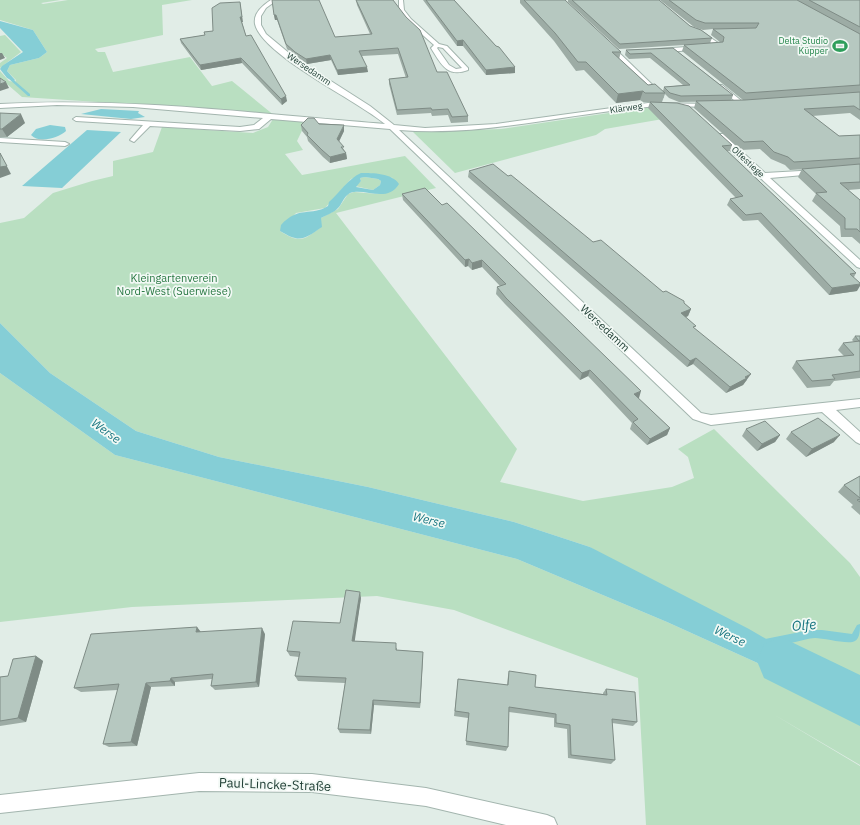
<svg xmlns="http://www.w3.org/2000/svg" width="860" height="825" font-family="'IBM Plex Sans',sans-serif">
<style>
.green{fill:#b9dfc1;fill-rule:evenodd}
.water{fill:#85ced6;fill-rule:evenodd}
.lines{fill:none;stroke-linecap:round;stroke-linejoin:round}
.stream{fill:#85ced6;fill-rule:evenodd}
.river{fill:#85ced6;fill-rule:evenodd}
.minor-casing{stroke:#a3b5ae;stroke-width:2}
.minor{fill:#fff;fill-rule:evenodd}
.wall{fill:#9daca5}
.shaded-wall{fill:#7f8c86}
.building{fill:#b6c8c0;stroke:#7f8c86}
.labels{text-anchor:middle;stroke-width:3.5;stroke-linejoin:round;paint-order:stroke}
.far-leisure-label{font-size:9px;fill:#27864d;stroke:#f2f9f5;text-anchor:end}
.far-street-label{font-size:9px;fill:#203f35;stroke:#f2f9f5}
.park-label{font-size:11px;fill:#287842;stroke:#f2f9f5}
.street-label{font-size:11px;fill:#203f35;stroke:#f2f9f5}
.water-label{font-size:12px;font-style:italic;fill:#16747f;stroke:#f2f9f5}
.near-street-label{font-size:13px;fill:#203f35;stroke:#f2f9f5}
.near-water-label{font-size:14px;font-style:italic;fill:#16747f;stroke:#f2f9f5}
</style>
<rect width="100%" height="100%" fill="#e1ede7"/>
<path class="green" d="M 0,0 L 60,0 L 41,3 L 43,4 L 68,0 L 192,0 L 162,5 L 163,35 L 95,49 L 98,52 L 105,52 L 113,72 L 190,57 L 212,86 L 232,81 L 275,116 L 308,118 L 297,141 L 303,150 L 285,154 L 302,175 L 405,156 L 436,188 L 336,213 L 517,449 L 500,482 L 583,501 L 672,487 L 694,478 L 688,457 L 678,449 L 714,429 L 850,563 L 860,577 L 860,765 L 773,714 L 860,766 L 860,825 L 646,825 L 638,678 L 454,610 L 377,596 L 132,607 L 0,622 L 0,373 L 115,455 L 517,559 L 667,622 L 762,665 L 590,547 L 514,522 L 368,487 L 219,457 L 136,431 L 50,373 L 0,323 L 0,223 L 24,218 L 53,193 L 92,181 L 113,176 L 113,161 L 153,152 L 162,127 L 253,133 L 268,127 L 275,116 L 250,112 L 22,97 L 0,78 L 0,71 L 9,81 L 15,82 L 16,80 L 7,71 L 10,65 L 39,58 L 47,52 L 33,30 L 0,20 ZM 367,173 L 393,178 L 378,194 L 354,192 L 348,194 L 338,209 L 321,218 L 321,227 C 304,240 300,244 280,231 L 296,213 L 325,208 L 351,179 Z
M 5,35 L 21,52 L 0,68 L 0,63 L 7,58 L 0,53 L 0,36 Z
M 649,107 L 686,115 L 605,129 L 596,135 L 455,173 L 413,132 L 501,129 Z
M 365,177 L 378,179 L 381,181 L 380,185 L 373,190 L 355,186 L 361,181 L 360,178 Z"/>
<path class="water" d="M 0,21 L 33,30 L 47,52 L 39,58 L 10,65 L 7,71 L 15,80 L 14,81 L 7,78 L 0,69 L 2,66 L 23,52 L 0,28 Z
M 101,109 L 139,111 L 138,113 L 145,117 L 131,119 L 81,114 Z
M 50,125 L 65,127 L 66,131 C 58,138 39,144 31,135 L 36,129 Z
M 87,130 L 121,132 L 62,188 L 22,186 Z
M 361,173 C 373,173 392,173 399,184 C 388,202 369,190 354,192 C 344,193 343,204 337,209 C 333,213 326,215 321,218 L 322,227 C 303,240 300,243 280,231 L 281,225 C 299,205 311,217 328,206 L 329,202 C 339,193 349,178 361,173 ZM 365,177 L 378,179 L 381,181 L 380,185 L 373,190 L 356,187 L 361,181 L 360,178 Z
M 0,323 L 50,373 L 136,431 L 219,457 L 368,487 L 514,522 L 590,547 L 749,629 L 773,643 L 824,682 L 762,665 L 667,622 L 517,559 L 115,455 L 0,373 Z"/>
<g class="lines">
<path class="stream" d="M 9,76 L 30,94 L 30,96 L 28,96 L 8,78 L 7,77 Z
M 860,624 C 860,630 860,638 855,641 C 849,645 824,638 815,638 C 801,639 773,650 762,646 L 761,643 L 762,640 L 765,639 L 810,630 L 822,630 L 852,634 L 857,625 Z"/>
<path class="river" d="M 781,637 L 860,675 L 860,726 L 764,678 L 757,661 L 764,644 Z"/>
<g class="minor-casing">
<path id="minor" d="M 271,0 L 277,0 L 266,8 L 261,16 L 261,25 L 266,34 L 295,58 L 370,106 L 394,125 L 425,128 L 496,124 L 648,103 L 713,104 L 714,105 L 711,107 C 690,107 668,105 647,107 C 564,114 483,137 399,130 L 701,413 L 711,415 L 860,399 L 860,407 L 836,410 L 860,432 L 860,444 L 856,442 L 822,412 L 711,425 L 693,419 L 390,129 L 271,119 L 259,129 L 240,131 L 150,126 L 134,142 L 130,140 L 143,125 L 76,121 L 73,119 L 76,117 L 240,127 L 254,125 L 263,118 L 133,107 L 57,105 L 0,108 L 0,104 C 129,97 257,114 385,124 C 358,101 262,55 255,24 C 253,13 263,5 271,0 Z
M 399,0 L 403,0 L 404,10 L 411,19 L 439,44 L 447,46 L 468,68 L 468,70 C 447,78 441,64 431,48 L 434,45 L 407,21 L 399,11 ZM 438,47 L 443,48 L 462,68 L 456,69 L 449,65 L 437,48 Z
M 698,29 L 721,45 L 721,47 L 659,53 L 656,51 L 659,49 L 714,45 L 696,32 Z
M 606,44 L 610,44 L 663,95 L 663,97 L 659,97 L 606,46 Z
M 718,85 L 722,85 L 744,103 L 744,105 L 740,105 L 718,87 Z
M 717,134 L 723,134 L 765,173 L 818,170 L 819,172 L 815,174 L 770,178 L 860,260 L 860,268 L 857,267 L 717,138 Z
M 0,138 L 65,142 L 69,144 L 65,146 L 0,142 Z
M 199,773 L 312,774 L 426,788 L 547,815 L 554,818 L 557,825 L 506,825 L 426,806 L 312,792 L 199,791 L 0,813 L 0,795 Z"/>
</g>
<use href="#minor" class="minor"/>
</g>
<path class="wall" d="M 356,0 L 437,72 L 468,116 L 468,122 L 451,123 L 448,115 L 432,116 L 431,113 L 397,115 L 389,84 L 389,79 L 406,78 L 398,54 L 362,56 L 368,72 L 338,75 L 331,60 L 307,64 L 296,57 L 287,49 L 277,20 L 275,20 L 274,15 L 335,37 L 370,34 L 357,5 Z
M 423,0 L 454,0 L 496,46 L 515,73 L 486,75 L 463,46 L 457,46 Z
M 520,0 L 524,0 L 621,52 L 619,59 L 648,85 L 663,91 L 664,87 L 683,85 L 650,58 L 629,59 L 625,55 L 626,50 L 673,48 L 733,95 L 731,101 L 679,102 L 669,98 L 665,94 L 662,102 L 643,102 L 640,100 L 616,103 L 584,70 L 576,71 L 554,41 L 520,3 Z
M 568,0 L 659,0 L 690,26 L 712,38 L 710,43 L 720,42 L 711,35 L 713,29 L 703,30 L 694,27 L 660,0 L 860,0 L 860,120 L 850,113 L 812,116 L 839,136 L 860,135 L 860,189 L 848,190 L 860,200 L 860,244 L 852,237 L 841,237 L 840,226 L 812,201 L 816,194 L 798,177 L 802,169 L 822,168 L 790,170 L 785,165 L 771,159 L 760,149 L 741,150 L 694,108 L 696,101 L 743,100 L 682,51 L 684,45 L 619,49 L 568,2 Z
M 220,3 L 243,22 L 242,22 L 246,36 L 287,101 L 282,105 L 242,63 L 201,70 L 181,43 L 180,39 L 205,35 L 204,32 L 213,31 Z
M 650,102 L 732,145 L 730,151 L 727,151 L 856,273 L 854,277 L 857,291 L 829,295 L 758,220 L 743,221 L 727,205 L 730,199 L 736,198 L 648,108 Z
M 0,113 L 25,123 L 7,137 L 0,137 Z
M 319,124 L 344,131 L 339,142 L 346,153 L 347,159 L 330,163 L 323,157 L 308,141 L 307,137 L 302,131 L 301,125 Z
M 469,171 L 593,242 L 663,292 L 684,303 L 691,309 L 688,316 L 686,317 L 695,329 L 747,380 L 746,381 L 743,385 L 726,393 L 693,364 L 687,367 L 468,177 Z
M 425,188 L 638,398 L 670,428 L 667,435 L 647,445 L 630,429 L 632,423 L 588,376 L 580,380 L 505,304 L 496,294 L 497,287 L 500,286 L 482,267 L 472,270 L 468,266 L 465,267 L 403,200 L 402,194 Z
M 855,336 L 860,336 L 860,378 L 834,381 L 830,386 L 807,388 L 792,368 L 796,361 L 844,356 L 838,350 L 843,343 L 854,342 L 852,340 Z
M 746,429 L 780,435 L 775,442 L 757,451 L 742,436 Z
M 791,432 L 834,442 L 806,457 L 786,439 Z
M 860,476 L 860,515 L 851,507 L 853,505 L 838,492 L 844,485 Z
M 361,598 L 354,641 L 397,648 L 397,650 L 423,652 L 420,708 L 374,705 L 371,734 L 340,733 L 338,729 L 345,683 L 298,681 L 295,676 L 299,657 L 290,656 L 287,651 L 340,623 Z
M 201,632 L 265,634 L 259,687 L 215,690 L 211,686 L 212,679 L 175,682 L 175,686 L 151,687 L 137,746 L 109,747 L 103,744 L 118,690 L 81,692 L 74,688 Z
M 36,656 L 43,661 L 26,722 L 0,726 L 0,677 L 8,676 Z
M 509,671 L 535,687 L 603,694 L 603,693 L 606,689 L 637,722 L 633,726 L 612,723 L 615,760 L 611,764 L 568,758 L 567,729 L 554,727 L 554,718 L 509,712 L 508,747 L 506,751 L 466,745 L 468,718 L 454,716 L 458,679 L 507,685 L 508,676 Z"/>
<path class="shaded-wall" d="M 240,2 L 243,22 L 241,22 L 240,17 Z
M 274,15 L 276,15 L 277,20 L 275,20 Z
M 463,40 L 463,46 L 457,46 L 457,41 Z
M 0,53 L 2,53 L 5,58 L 0,60 Z
M 330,55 L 331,60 L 307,64 L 306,59 Z
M 241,58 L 242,63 L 201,70 L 200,65 Z
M 367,67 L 368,72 L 338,75 L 337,70 Z
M 515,67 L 515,73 L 486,75 L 486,70 Z
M 6,82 L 9,88 L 0,91 L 0,84 Z
M 643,91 L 640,100 L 616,103 L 618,94 Z
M 286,96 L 287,101 L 282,105 L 281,99 Z
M 21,114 L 25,123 L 7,137 L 2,129 Z
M 344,125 L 344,131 L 337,145 L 337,139 Z
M 0,153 L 11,174 L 0,178 Z
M 346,153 L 347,159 L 330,163 L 330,157 Z
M 469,259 L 468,266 L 465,267 L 465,260 Z
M 482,260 L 482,267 L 472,270 L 472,263 Z
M 860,284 L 860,286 L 857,291 L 829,295 L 832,288 Z
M 691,309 L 688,316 L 679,320 L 681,313 Z
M 696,358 L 693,364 L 687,367 L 690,361 Z
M 590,370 L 588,376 L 580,380 L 582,373 Z
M 751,374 L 743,385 L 726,393 L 730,387 L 745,377 Z
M 641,391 L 639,398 L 632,401 L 634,394 Z
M 670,428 L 667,435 L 647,445 L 650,439 Z
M 780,435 L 775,442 L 757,451 L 762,444 Z
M 840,435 L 834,442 L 806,457 L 812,449 Z
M 360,592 L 361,598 L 354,646 L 352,641 Z
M 197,627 L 201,632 L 196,632 Z
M 262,628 L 265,634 L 259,687 L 256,682 Z
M 423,652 L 423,657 L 420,708 L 420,703 Z
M 36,656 L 43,661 L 26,722 L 18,718 Z
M 171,678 L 175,682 L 175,686 L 170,681 Z
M 146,683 L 151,687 L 137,746 L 131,742 Z
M 373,700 L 374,705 L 371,734 L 370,730 Z"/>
<path class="building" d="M 272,0 L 319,0 L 335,37 L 372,34 L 356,0 L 393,0 L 406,17 L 420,30 L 437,72 L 447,72 L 468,116 L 452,117 L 448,109 L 432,110 L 431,108 L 397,110 L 389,79 L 408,77 L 398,48 L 359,51 L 367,67 L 337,70 L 330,55 L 306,59 L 295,52 L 286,44 L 276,15 L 274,15 Z
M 426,0 L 454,0 L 496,46 L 499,47 L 515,67 L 486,70 L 463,40 L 457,41 Z
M 524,0 L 565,0 L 621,52 L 612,52 L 648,85 L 655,84 L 665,93 L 645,93 L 643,91 L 618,94 L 586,62 L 578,62 L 555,33 Z
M 572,0 L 659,0 L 690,26 L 701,30 L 712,38 L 620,44 Z
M 669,0 L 797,0 L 860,34 L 860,85 L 746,93 L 684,45 L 723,42 L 724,37 L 713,29 L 756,28 L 759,23 L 705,23 L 696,20 Z
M 809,0 L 860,0 L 860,27 Z
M 240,2 L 242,17 L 240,17 L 246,36 L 251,35 L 286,96 L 281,99 L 241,58 L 200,65 L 180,39 L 205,35 L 204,32 L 213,31 L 212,8 L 220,3 Z
M 673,48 L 733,95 L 681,96 L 670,93 L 664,87 L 690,85 L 651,53 L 630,54 L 626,50 Z
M 0,78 L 6,82 L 0,84 Z
M 860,92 L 860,110 L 854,106 L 804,109 L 839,136 L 860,135 L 860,158 L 794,162 L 788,157 L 774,152 L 763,141 L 744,142 L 696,101 L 745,100 Z
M 650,102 L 677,103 L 689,106 L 732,145 L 722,146 L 856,273 L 850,274 L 860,283 L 860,284 L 832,288 L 761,213 L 746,215 L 730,199 L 743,196 Z
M 0,113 L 21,114 L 2,129 L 0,129 Z
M 308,118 L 314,118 L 319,124 L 344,125 L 337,139 L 344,147 L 341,147 L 346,153 L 330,157 L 322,150 L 307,135 L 308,133 L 301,125 Z
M 0,153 L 7,166 L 0,167 Z
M 493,164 L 508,176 L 511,175 L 593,242 L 601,240 L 663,292 L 666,291 L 684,301 L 684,303 L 691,309 L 681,313 L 696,326 L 693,327 L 751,374 L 745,377 L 747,378 L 730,387 L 696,358 L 690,361 L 469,171 Z
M 860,164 L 860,182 L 840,183 L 860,200 L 860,232 L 857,229 L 845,229 L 845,218 L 816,193 L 827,192 L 802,169 Z
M 425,188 L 442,205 L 447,203 L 641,391 L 634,394 L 670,428 L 650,439 L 633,422 L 638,419 L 590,370 L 582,373 L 506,298 L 497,287 L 506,284 L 482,260 L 472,263 L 469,259 L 465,260 L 402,194 Z
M 855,336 L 860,336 L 860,341 L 859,341 Z
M 860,341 L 860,371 L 832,375 L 835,379 L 812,381 L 796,361 L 854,355 L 843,343 Z
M 818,418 L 840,435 L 812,449 L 791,432 Z
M 765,421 L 780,435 L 762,444 L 746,429 Z
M 860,476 L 860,498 L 844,485 Z
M 860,499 L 860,502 L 857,500 Z
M 346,590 L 360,592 L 352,641 L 396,643 L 396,650 L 423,652 L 420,703 L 373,700 L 370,730 L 338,729 L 346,678 L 295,676 L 300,652 L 287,651 L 293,621 L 340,623 Z
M 197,627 L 196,632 L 262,628 L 256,682 L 211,686 L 213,674 L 171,678 L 170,681 L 146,683 L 131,742 L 103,744 L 119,684 L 74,688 L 91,634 Z
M 36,656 L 18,718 L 0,721 L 0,677 L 8,676 L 13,659 Z
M 509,671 L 536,675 L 535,687 L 607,695 L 606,689 L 635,692 L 637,722 L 612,719 L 615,760 L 571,755 L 570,725 L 556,723 L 556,714 L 509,707 L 508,747 L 466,741 L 469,713 L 455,711 L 458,679 L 508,685 Z"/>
<defs>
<g id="stadium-bare" transform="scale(1.2)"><path d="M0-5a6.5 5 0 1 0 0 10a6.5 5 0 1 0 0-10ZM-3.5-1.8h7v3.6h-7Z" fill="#2e9e5b" stroke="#f2f9f5" stroke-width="2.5" paint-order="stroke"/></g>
</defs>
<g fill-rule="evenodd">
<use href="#stadium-bare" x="840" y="46"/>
</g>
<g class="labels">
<g class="far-leisure-label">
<text x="828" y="44">Delta Studio<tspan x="828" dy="10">Küpper</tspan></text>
</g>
<g class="far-street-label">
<text transform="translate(309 69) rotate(34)" y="3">Wersedamm</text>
<text transform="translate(626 108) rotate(-8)" y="3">Klärweg</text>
<text transform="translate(748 162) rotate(43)" y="3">Olfestiege</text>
</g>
<g class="park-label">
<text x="174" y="282">Kleingartenverein<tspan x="174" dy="13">Nord-West (Suerwiese)</tspan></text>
</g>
<g class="street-label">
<text transform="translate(605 328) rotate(43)" y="4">Wersedamm</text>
</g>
<g class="water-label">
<text transform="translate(106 431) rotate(36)" y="4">Werse</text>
<text transform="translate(429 520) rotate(14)" y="4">Werse</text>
<text transform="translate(730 636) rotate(25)" y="4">Werse</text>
</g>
<g class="near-street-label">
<text transform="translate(275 784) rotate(2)" y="5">Paul-Lincke-Straße</text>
</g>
<g class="near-water-label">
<text transform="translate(804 625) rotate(-5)" y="5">Olfe</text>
</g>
</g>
</svg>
